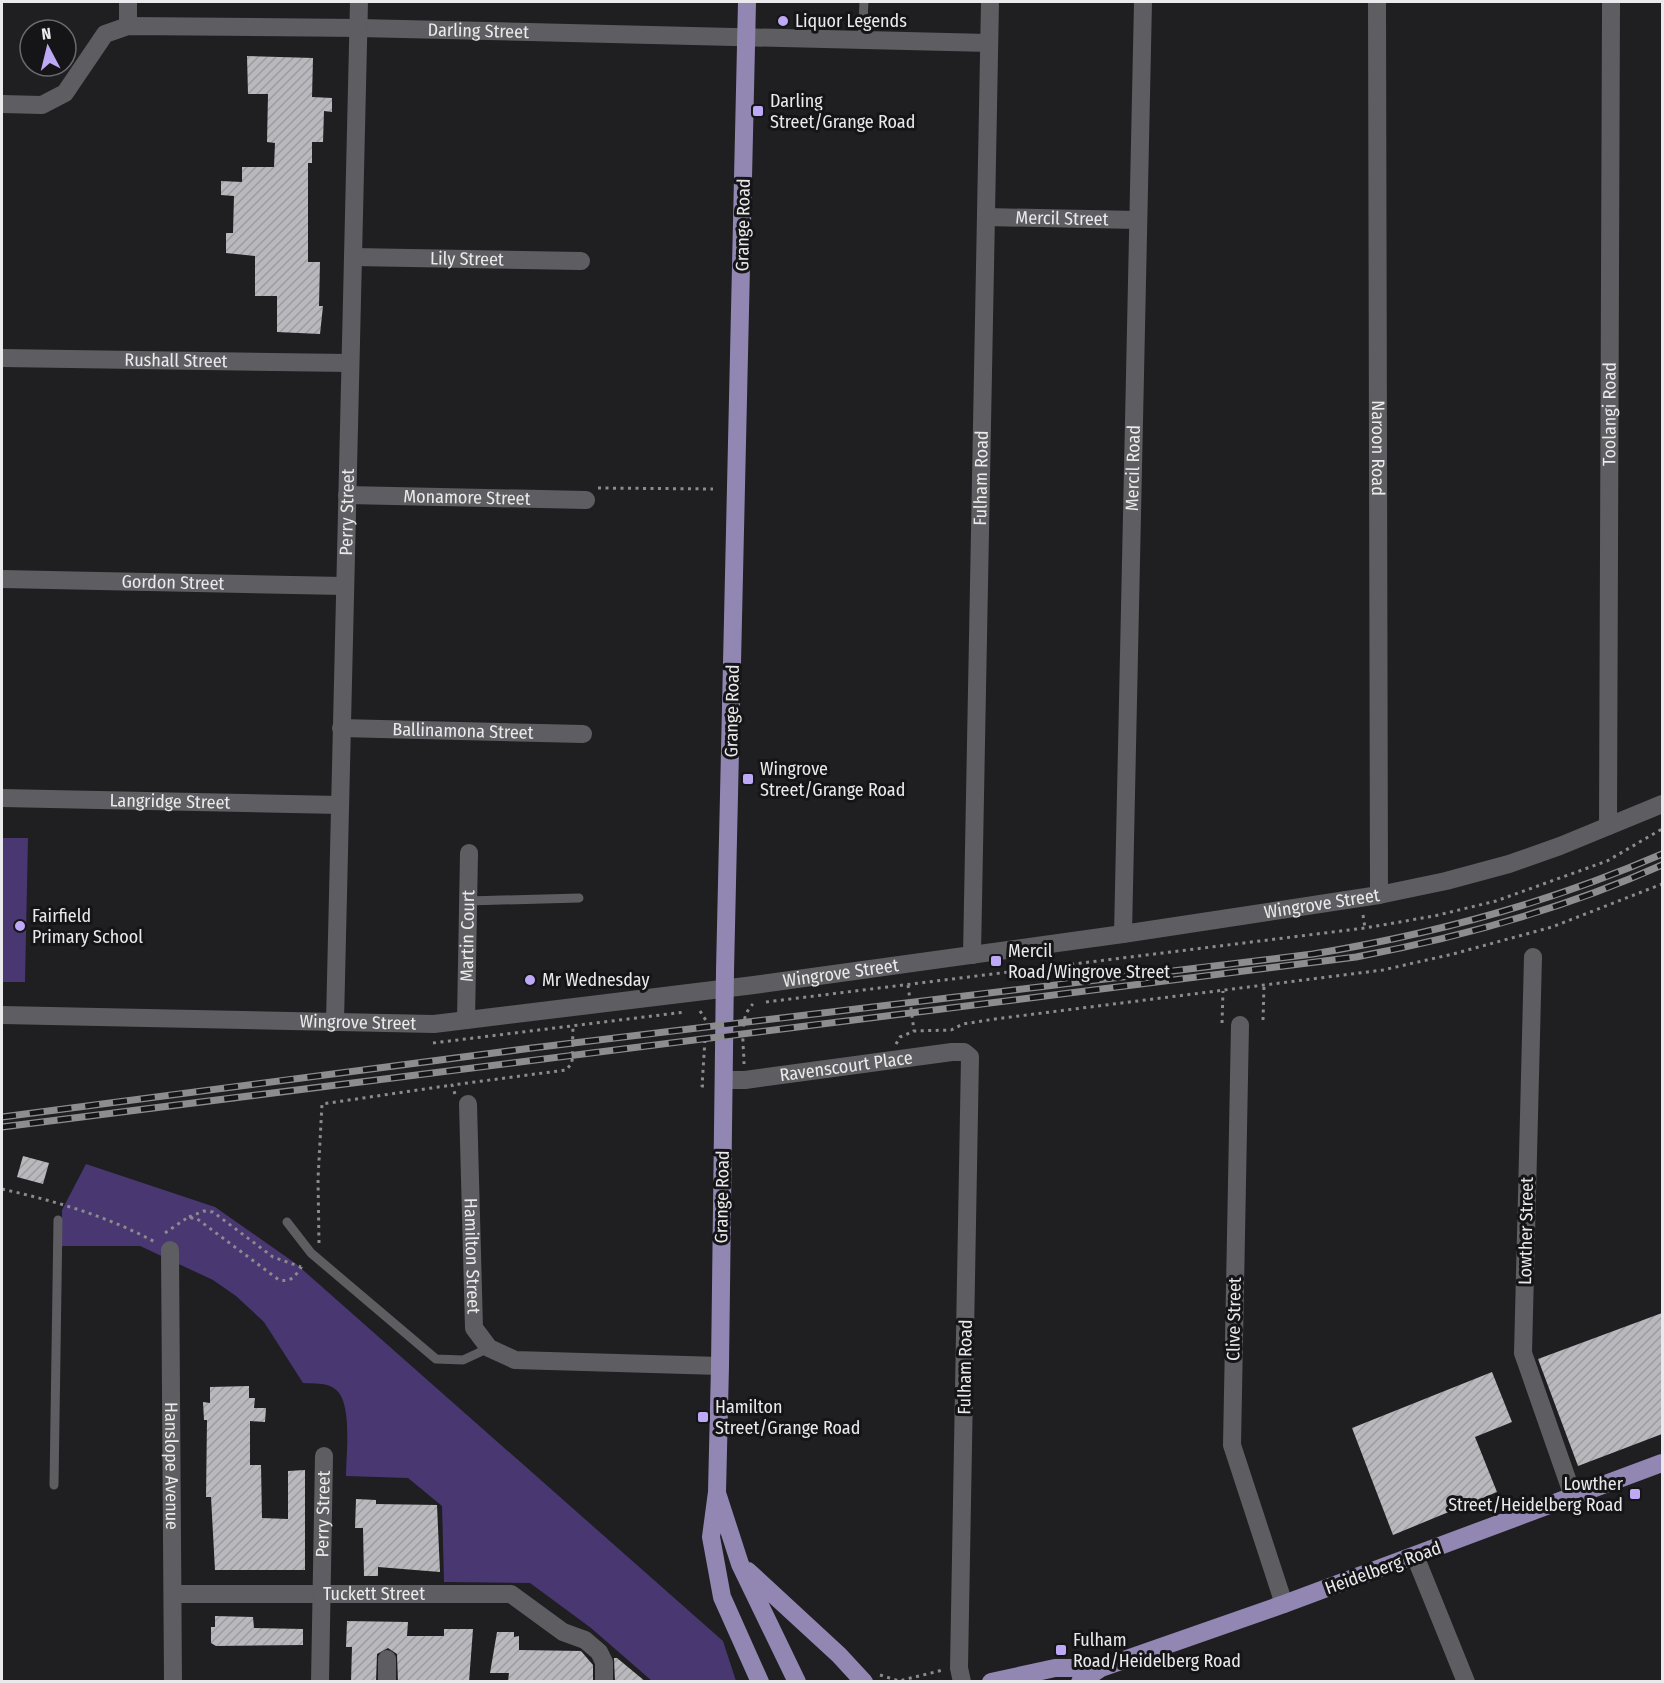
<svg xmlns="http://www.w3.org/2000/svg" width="1664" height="1683" font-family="'Fira Sans Condensed',sans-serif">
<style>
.park{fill:#483770}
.building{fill:url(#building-hatch)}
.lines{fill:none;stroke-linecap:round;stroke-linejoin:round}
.path{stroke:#8b8a8d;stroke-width:3;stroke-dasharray:3 4.5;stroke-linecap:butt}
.lane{stroke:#5e5d61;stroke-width:9}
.street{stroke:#5e5d61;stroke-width:18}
.primary{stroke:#9287b3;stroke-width:18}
.rail-casing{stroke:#8d8c8f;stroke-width:7}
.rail{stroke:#151518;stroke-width:4.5;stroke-dasharray:14;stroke-linecap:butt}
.poi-dot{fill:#bda9f5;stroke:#151518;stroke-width:2}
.labels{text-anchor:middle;stroke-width:6;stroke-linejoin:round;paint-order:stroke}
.poi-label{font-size:18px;fill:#eaeaec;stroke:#151518;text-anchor:start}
.street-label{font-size:18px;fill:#eaeaec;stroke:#151518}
</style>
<defs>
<pattern id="building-hatch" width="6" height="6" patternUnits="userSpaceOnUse" patternTransform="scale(1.5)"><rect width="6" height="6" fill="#b9b8bd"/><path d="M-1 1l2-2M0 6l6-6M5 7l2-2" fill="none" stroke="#9c9ca0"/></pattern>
</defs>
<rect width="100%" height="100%" fill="#1f1e21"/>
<path class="park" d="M 2,838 L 28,838 L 25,982 L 2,982 Z
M 86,1164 L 215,1207 L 295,1263 L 723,1641 L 736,1681 L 652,1681 L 591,1628 L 530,1583 L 444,1582 L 442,1506 L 408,1478 L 346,1476 C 346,1454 353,1402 335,1389 C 327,1382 312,1384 303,1383 L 264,1322 L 236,1296 L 213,1280 L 140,1246 L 62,1246 L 62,1210 Z"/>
<path class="building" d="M 247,56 L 313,58 L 312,97 L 332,98 L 332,112 L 324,111 L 323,142 L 312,142 L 312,163 L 308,163 L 308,262 L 320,262 L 319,306 L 323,306 L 320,334 L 277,332 L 277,296 L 255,296 L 255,256 L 226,253 L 226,233 L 233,233 L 234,196 L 221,195 L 221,181 L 242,182 L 242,167 L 274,167 L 275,143 L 267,142 L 268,94 L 248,94 Z
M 23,1156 L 49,1163 L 43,1184 L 17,1177 Z
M 1662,1313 L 1662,1434 L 1578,1466 L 1538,1359 Z
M 1492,1372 L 1512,1422 L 1475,1437 L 1497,1492 L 1393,1535 L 1352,1428 Z
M 249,1386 L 249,1398 L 255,1398 L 254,1408 L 266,1408 L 265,1422 L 250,1421 L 250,1465 L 261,1465 L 262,1518 L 288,1519 L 288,1471 L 305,1470 L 305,1570 L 215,1570 L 211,1497 L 206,1497 L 207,1420 L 204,1420 L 203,1402 L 210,1403 L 210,1387 Z
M 356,1499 L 376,1500 L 376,1504 L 437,1505 L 440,1572 L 378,1567 L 378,1576 L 364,1576 L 363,1528 L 355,1528 Z
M 215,1616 L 253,1617 L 254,1628 L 303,1629 L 303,1645 L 216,1646 L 211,1643 L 211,1627 L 215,1627 Z
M 347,1621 L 408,1622 L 407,1636 L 444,1636 L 444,1629 L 473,1629 L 469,1682 L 398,1682 L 397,1654 L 388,1648 L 377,1654 L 376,1682 L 351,1682 L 352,1647 L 346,1647 Z
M 497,1632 L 514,1632 L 514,1637 L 519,1636 L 519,1650 L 581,1651 L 593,1665 L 593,1682 L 508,1681 L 509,1673 L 490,1673 Z
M 614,1658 L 617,1658 L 646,1682 L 615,1682 Z"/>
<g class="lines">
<path class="path" d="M 598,488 L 713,489
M 1363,915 L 1365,928
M 908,985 L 914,1031
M 766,1002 L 1365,928 L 1434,916 L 1496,901 L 1607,861 L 1662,829
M 700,1011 L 707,1022
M 1263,1020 L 1264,985
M 1222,1023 L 1223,991
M 705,1040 L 702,1086 L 706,1086
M 433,1043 L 685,1012
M 896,1044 L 900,1037 L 914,1031 L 951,1030 L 963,1024 L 995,1019 L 1383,970 L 1453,954 L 1552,927 L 1662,884
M 744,1064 C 744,1045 738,1018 753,1004
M 455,1094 L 452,1085 L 566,1070 L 572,1063 L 573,1027
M 2,1189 C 55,1201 107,1216 155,1242
M 189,1217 L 204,1211 L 213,1212 L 273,1257 L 301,1267
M 165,1233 L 187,1218 L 196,1218 L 279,1280 C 293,1283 297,1273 304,1263
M 319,1243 L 318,1179 L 322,1104 L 452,1085
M 880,1675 L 899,1681 L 943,1670"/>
<path class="lane" d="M 862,41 L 864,2
M 468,901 L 579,898
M 287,1222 L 311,1253 L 436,1359 L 463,1360 L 489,1348
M 54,1485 L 58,1220"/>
<g class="street">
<path id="s1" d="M 1377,2 L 1379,895"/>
<path d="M 128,26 L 128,2"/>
<path id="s2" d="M 2,104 L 42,105 L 65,93 L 105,34 L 128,26 L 359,28 L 989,43"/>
<path id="s3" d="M 986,217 L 1138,220"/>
<path id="s4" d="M 353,257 L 581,261"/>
<path id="s5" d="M 2,358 L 349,363"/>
<path id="s6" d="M 347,495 L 586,500"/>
<path id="s7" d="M 2,579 L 344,586"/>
<path id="s8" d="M 341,728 L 583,734"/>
<path id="s9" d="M 2,798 L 340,805"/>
<path id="s10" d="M 1608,826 L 1611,2"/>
<path id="s11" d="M 1123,934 L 1143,2"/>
<path id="s12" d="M 972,955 L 990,2"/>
<path d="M 1533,957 L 1523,1353 L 1573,1496"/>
<path id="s13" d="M 2,1015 L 434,1024 L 754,985 L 1123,934 L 1379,895 L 1446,881 L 1509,864 L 1560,846 L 1662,804"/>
<path id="s14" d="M 466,1020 L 469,853"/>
<path id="s15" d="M 335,1022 L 359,2"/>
<path d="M 1240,1025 L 1232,1445 L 1284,1604"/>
<path id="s16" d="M 724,1080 L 745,1080 L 952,1052 L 964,1052 L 970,1057 L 959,1668 L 962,1682"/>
<path id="s17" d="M 468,1104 L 474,1328 L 489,1348 L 515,1360 L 720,1366"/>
<path id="s18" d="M 170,1250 L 173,1682"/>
<path d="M 1415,1556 L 1466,1682"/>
<path id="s19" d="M 173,1594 L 511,1594 L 563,1632 L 585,1640 L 599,1652 L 604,1662 L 604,1682"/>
<path id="s20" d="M 320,1682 L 324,1456"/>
<path d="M 387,1682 L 387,1659"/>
</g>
<path class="primary" d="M 747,2 L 725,971 L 720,1366 L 717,1492 L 711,1537 L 722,1597 L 760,1682
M 717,1493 L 740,1564 L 797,1682
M 748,1571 L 839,1655 L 864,1682
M 991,1682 L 1055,1668 L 1101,1668
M 1080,1682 L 1101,1668 L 1284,1604 L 1662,1463"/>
<g class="rail-casing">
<path id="rail" d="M 2,1117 L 532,1048 L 1313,954 C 1434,934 1549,903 1662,854
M 2,1127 L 1356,957 C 1461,937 1564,909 1662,865"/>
</g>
<use href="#rail" class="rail"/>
</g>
<g class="poi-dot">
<circle cx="783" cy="21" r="6"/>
<rect x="752" y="105" width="12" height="12" rx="3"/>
<rect x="742" y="773" width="12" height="12" rx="3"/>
<circle cx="20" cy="926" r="6"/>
<rect x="990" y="955" width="12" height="12" rx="3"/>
<circle cx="530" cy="980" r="6"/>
<rect x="697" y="1411" width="12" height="12" rx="3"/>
<rect x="1629" y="1488" width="12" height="12" rx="3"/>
<rect x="1055" y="1644" width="12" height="12" rx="3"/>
</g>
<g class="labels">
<g class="poi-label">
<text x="795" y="27">Liquor Legends</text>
<text x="770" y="107">Darling<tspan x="770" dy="21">Street/Grange Road</tspan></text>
<text x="760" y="775">Wingrove<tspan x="760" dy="21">Street/Grange Road</tspan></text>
<text x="32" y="922">Fairfield<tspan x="32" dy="21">Primary School</tspan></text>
<text x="1008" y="957">Mercil<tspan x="1008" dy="21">Road/Wingrove Street</tspan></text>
<text x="542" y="986">Mr Wednesday</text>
<text x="715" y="1413">Hamilton<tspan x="715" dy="21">Street/Grange Road</tspan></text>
<text x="1623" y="1490" text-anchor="end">Lowther<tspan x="1623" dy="21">Street/Heidelberg Road</tspan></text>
<text x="1073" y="1646">Fulham<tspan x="1073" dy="21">Road/Heidelberg Road</tspan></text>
</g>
<g class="street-label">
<text dy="6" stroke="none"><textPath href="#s2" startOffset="512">Darling Street</textPath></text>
<text dy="6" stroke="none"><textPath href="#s3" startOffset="76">Mercil Street</textPath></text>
<text transform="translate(743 225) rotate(-89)" y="6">Grange Road</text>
<text dy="6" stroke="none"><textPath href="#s4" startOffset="114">Lily Street</textPath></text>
<text dy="6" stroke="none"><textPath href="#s5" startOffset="174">Rushall Street</textPath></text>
<text dy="6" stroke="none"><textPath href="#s10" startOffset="412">Toolangi Road</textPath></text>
<text dy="6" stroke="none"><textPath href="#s1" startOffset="446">Naroon Road</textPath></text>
<text dy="6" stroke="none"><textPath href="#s11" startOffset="466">Mercil Road</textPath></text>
<text dy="6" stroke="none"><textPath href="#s12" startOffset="477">Fulham Road</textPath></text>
<text dy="6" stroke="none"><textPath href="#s6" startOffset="120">Monamore Street</textPath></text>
<text dy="6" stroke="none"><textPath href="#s15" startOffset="510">Perry Street</textPath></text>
<text dy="6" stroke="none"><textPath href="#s7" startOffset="171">Gordon Street</textPath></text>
<text transform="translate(732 711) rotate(-89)" y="6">Grange Road</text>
<text dy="6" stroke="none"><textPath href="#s8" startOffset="122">Ballinamona Street</textPath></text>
<text dy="6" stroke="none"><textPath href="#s9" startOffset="168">Langridge Street</textPath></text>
<text dy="6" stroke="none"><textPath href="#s13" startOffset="1328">Wingrove Street</textPath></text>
<text dy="6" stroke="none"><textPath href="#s14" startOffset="84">Martin Court</textPath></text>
<text dy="6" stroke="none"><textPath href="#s13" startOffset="842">Wingrove Street</textPath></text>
<text dy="6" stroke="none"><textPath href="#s13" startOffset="356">Wingrove Street</textPath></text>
<text dy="6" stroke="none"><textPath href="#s16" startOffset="123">Ravenscourt Place</textPath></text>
<text transform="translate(722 1197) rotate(-89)" y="6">Grange Road</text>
<text transform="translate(1526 1231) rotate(-89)" y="6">Lowther Street</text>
<text dy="6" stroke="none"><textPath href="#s17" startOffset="152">Hamilton Street</textPath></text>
<text transform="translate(1234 1319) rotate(-89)" y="6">Clive Street</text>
<text transform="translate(965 1367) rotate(-89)" y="6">Fulham Road</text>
<text dy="6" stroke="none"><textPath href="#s18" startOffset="216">Hanslope Avenue</textPath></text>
<text dy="6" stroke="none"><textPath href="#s20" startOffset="168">Perry Street</textPath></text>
<text transform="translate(1383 1568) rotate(-20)" y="6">Heidelberg Road</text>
<text dy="6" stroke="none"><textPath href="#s19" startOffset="201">Tuckett Street</textPath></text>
</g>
</g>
<rect width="1664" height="1683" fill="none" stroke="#eaeaec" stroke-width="6"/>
<g transform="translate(48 48) rotate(353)"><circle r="28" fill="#151518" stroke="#6a6a6d" stroke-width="1.5"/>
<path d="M0-4.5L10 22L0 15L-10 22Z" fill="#bda9f5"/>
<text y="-9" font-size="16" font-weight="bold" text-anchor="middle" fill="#eaeaec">N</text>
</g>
</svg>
